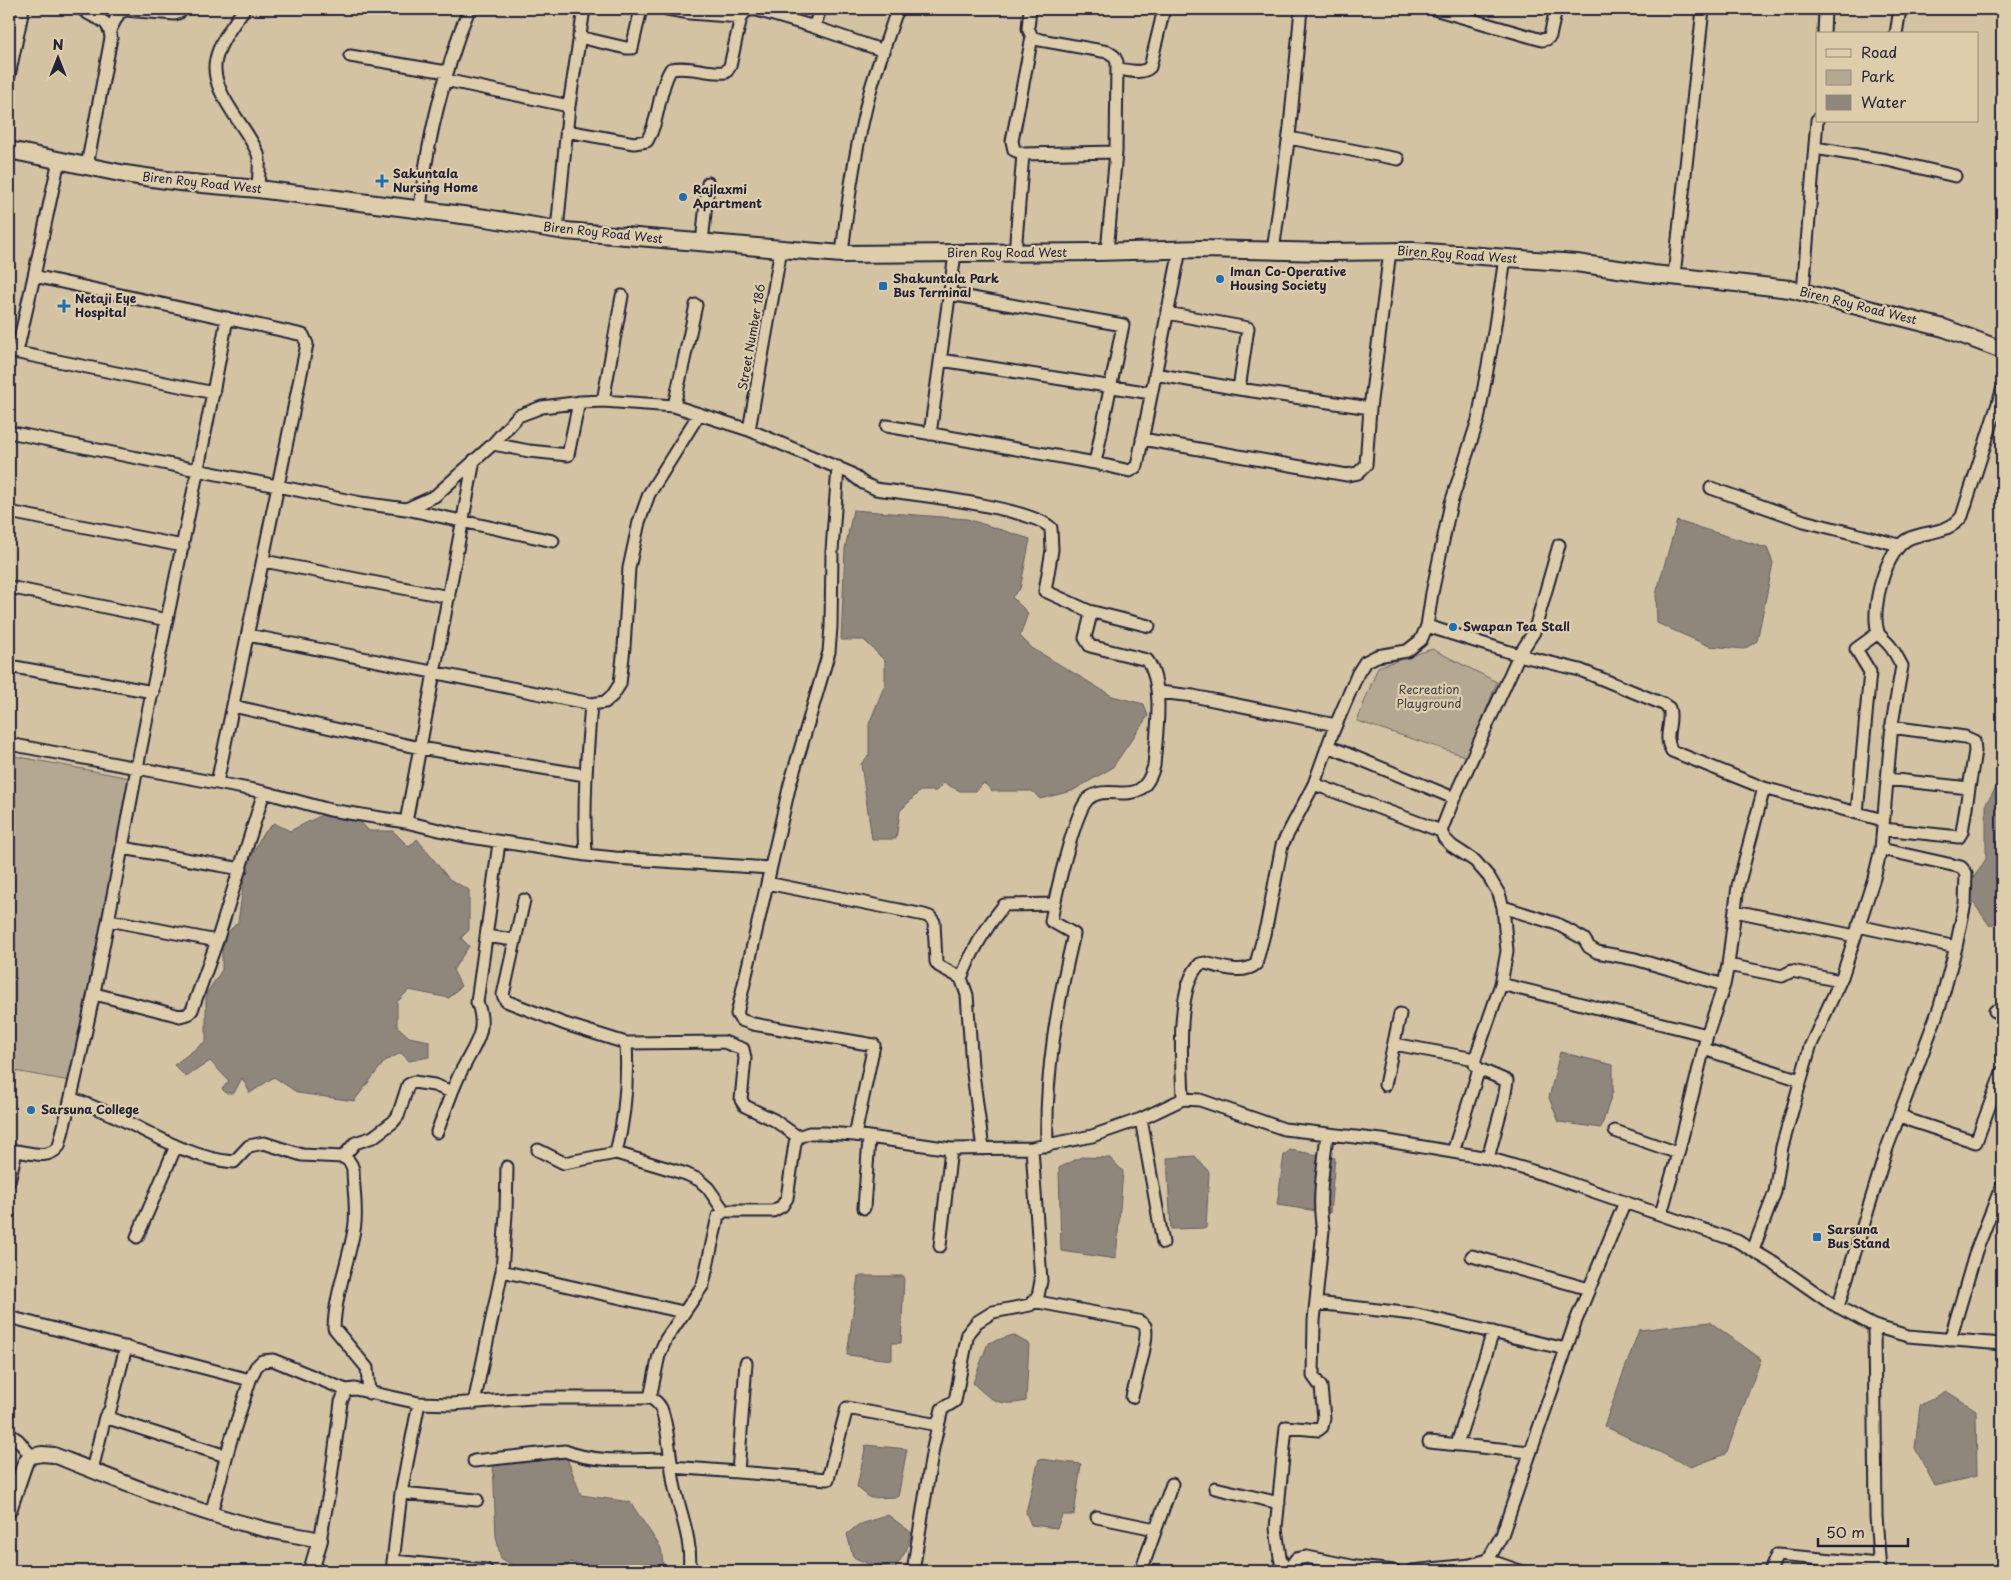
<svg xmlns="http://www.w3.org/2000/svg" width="2011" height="1580" font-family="'Playpen Sans',sans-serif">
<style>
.green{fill:#b5a892;stroke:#6c6566}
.water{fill:#8f867c;stroke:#635e62}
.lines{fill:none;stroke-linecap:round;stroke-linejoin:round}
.minor-casing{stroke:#22223b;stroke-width:15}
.tertiary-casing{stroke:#22223b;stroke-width:18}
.secondary-casing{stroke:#22223b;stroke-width:20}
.minor{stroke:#decdaa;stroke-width:11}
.tertiary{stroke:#decdaa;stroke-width:14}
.secondary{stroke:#decdaa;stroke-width:16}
.poi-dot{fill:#1f6fb2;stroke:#decdaa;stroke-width:2}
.labels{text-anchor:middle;stroke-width:4.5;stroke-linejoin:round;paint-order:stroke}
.poi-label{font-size:12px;font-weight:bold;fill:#22223b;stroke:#decdaa;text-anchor:start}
.street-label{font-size:12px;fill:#22223b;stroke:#decdaa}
.park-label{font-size:12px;fill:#3f3d4c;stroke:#decdaa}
</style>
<rect width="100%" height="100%" fill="#d3c3a3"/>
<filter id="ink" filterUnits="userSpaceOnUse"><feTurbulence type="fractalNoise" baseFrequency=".02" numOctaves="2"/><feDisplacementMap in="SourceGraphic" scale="10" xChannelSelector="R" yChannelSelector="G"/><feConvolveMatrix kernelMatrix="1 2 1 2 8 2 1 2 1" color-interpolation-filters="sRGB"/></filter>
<g filter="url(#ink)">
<path class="green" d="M 1432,649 L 1497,682 L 1468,757 L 1357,721 L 1378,667 Z
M 9,755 L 130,778 L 70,1081 L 9,1070 Z"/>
<path class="water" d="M 853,510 L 967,519 L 1030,539 L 1020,589 L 1012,597 L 1028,613 L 1020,636 L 1032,648 L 1112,696 L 1144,704 L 1148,716 L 1112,768 L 1072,791 L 1040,799 L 1032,791 L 992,791 L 984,783 L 976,791 L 960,791 L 944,783 L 936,791 L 920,791 L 900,811 L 896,839 L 872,839 L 861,764 L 869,755 L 869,724 L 885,684 L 885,661 L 864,640 L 841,640 L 845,549 Z
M 1677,521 L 1767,548 L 1773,563 L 1757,641 L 1744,649 L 1709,646 L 1657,623 L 1656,594 Z
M 2002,779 L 2002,919 L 1990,926 L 1970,898 L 1970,883 L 1986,859 L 1986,803 Z
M 322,815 L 354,815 L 369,831 L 393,831 L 409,847 L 417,839 L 449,879 L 469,890 L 469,930 L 461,938 L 469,946 L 453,970 L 461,986 L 449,998 L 409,990 L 397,1002 L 397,1026 L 409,1037 L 429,1041 L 429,1057 L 409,1061 L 401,1053 L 385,1061 L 354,1101 L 298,1093 L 274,1077 L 250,1093 L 242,1078 L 234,1093 L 226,1093 L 222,1089 L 229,1081 L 210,1061 L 186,1077 L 174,1065 L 206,1041 L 206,994 L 222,970 L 222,938 L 238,922 L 246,867 L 262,835 L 274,823 L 290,831 Z
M 1560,1052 L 1613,1065 L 1613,1091 L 1601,1128 L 1559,1122 L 1549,1098 Z
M 1290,1150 L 1335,1158 L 1330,1213 L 1277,1205 L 1284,1155 Z
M 1195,1156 L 1209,1172 L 1206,1228 L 1171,1229 L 1167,1158 Z
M 1081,1157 L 1110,1158 L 1123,1171 L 1116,1259 L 1061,1251 L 1059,1168 Z
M 858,1276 L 904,1276 L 901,1343 L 892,1343 L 892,1360 L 847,1355 Z
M 1710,1322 L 1761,1359 L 1726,1454 L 1691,1467 L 1604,1426 L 1639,1330 Z
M 1013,1335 L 1029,1344 L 1026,1401 C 1000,1407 991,1401 973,1383 L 988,1343 Z
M 1946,1391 L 1976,1410 L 1977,1476 L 1935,1486 L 1915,1448 L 1920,1406 Z
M 866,1445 L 907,1449 L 898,1497 L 870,1498 L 857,1487 Z
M 566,1456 L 581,1495 L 630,1502 L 661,1548 L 664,1571 L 580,1571 L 581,1565 L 570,1562 L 564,1571 L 525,1571 L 501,1559 L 496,1536 L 493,1462 Z
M 1039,1459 L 1081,1464 L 1074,1515 L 1062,1515 L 1057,1528 L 1031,1525 L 1026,1512 Z
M 888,1515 L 912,1533 L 906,1551 L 894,1570 L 880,1569 L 853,1557 L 847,1534 L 858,1525 Z"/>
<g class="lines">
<g class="minor-casing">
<path id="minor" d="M 82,9 C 95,21 109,16 111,38 L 87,166
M 244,9 C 234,24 220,41 216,59 C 208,91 247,126 258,154 C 261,163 258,178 258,189
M 667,9 L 690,13 L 741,17
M 1030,9 L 1028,28 L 1032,37 L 1040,40 L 1108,52 L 1114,56 L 1117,62 L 1116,152 L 1107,252
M 1434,9 L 1542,40 L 1547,39 L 1550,36 L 1556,9
M 811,26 L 884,51
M 110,30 L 119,13 L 125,10 L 175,14 L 180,12 L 183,9
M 1824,34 L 1825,9
M 1896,34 L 1900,9
M 579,37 L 626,48 L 632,48 L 641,9
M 1032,37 L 1012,141 L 1014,150 L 1023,154 L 1116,152
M 350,56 L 447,72
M 1118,69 C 1128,70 1142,75 1150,67 L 1164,9
M 9,76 L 23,9
M 445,80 L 569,106
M 566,131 L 634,143 L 647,141 C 660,119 658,90 671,69 C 690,65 707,74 726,72 L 730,66 L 741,17 L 747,10 L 757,10 L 811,26 L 816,22 L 820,9
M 1289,138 L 1398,159
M 1815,148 L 1887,160 L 1955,176
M 420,210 C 425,154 438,98 456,45 C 459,32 465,21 469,9
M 557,230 L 569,106 L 584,9
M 702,243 L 708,183
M 1273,251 L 1290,127 L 1301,9
M 1015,253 L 1023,154
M 842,254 C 848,198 856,142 871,88 C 878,64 887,40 895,16 L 899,9
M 1674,276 L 1703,9
M 1803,292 L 1817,120
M 950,294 L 1123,325 L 1095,463
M 1167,310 L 1167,313 L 1248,328 L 1239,389
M 9,351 L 214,393
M 17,352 L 34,276
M 941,360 L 1151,393
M 1155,374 L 1239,389 L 1370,408 L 1390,251
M 603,401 L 622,296
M 674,406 L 696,305
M 699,414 L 649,494 L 639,522 L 629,568 L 624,647 L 620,684 L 613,695 L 605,702 L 591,704 C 587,755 583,804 586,855 L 615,858 L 770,868
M 887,426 L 1095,463 L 1130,471 L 1137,466 L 1180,250
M 749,430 L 781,249
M 9,432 L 361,503 L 406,509 L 435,496 L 493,444 L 518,416 L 542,407 L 582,402 L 603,401 L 674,406 L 749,430 L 850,473 L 863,483 L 876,489 C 911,494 1030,507 1051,528 L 1052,550 L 1045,591 L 1089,611 L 1090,618 L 1085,638 L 1090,646 L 1147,660 C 1165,685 1156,736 1154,766 C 1141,813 1110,780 1088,799 C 1074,813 1055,898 1051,921 L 1074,934 C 1057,1004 1045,1074 1047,1146
M 930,434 L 955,254
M 1142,439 L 1347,475 L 1358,473 L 1366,465 L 1370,408
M 493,444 L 529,451 L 568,455 L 579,402
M 838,467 L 832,551 L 831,627 L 829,652 L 790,784 L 737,1014 L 741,1020 L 753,1024 L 874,1045 L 855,1135
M 1711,488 L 1804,521 L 1899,545
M 406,509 L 553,541
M 9,512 L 183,546
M 264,561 L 449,597
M 9,587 L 167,620
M 1089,611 L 1149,626
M 1427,626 L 1519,655 L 1580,670 L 1663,704 L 1669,708 C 1674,723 1662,735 1672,751 L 1764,788
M 248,635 L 591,704
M 9,666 L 153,692
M 1159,692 L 1193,696 L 1336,725
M 233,706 L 420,748 L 585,775
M 9,744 L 217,783 L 307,344 L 303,335 L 34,276 L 59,160
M 1328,746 L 1454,798
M 1887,779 L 1969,788
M 217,783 L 264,792 L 330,810 L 406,822 L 464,836 L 586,855
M 1314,784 L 1441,831
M 1857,813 L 1870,672 L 1856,649 L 1878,633
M 406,822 C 428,702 451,581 474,460
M 1883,829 L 1959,837 L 1962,832 L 1975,751 L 1974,741 L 1965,737 L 1891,727
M 123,848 L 241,869
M 767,883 L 924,915 L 930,917 L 934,922 L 936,962 L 939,966 L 961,978 L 967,995 L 972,1066 L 983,1149
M 524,900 L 503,995 L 506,1001 L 565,1024 L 626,1043 L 724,1042 L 743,1049 L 745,1058 L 741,1100 L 745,1106 L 774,1120 L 798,1137
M 1503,907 L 1557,924 L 1584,939 L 1589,947 L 1597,952 L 1635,959 L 1724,985
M 1735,911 L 1855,936
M 109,920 L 217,941
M 1858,926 L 1956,947
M 486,936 L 514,940
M 1728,965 L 1782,976 L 1792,971 L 1840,981
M 961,978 C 972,951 985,928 1004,905 L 1054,904
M 1501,984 L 1707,1035
M 95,994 L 180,1016 L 188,1014 L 192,1010 L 217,941 L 264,792
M 1995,1011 L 2002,1013
M 1394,1044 L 1475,1059
M 1704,1049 L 1800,1080
M 1385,1085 L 1400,1014
M 71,1098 C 86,1104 102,1110 117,1117 C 154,1135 193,1159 234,1162 L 249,1146 L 264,1143 L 302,1155 L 343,1157 C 349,1160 351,1163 353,1169 C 353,1189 358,1211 354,1230 C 348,1264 335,1294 334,1328 L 367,1368 L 369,1393
M 1183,1099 C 1182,1066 1175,987 1200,964 L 1205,963 C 1221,967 1243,975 1256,964 L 1267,923 L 1282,845 L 1314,784 L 1332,734 L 1358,673 L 1365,662 L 1377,656 L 1407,651 L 1421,640 L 1427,626 L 1432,593 L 1451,503 L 1478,420 L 1494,332 L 1505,258
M 1900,1115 L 1912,1121 L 1976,1142 L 2002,1072
M 1141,1119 L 1163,1243
M 1615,1131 L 1678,1153
M 437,1132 L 452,1092
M 538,1150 L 564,1163 L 616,1153 C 625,1117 628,1080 626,1043
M 1453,1152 L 1479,1069
M 616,1153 L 686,1174 L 699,1180 L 708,1188 L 724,1211
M 343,1157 L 355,1143 L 373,1137 L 393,1122 L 398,1116 L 408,1085 L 414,1082 L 434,1085 L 452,1092 C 456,1083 459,1074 464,1066 C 476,1043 488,1029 477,1002 L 499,843
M 1488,1158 L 1504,1099 L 1507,1081 L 1479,1069 L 1475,1065 L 1475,1059 L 1501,984 L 1507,951 L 1503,907 L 1499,894 L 1489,877 L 1475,861 L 1452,846 L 1444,838 L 1441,831 L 1454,798 L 1519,655 L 1534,632 L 1559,545
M 9,1181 L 16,1151 C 31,1153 49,1160 59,1146 C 91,1021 113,894 137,768 C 166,618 200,469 227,318
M 864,1208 L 869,1139
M 1661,1214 L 1680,1146 L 1707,1035 L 1724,985 L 1728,965 L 1738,886 L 1764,788 L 1883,820
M 137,1237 L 176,1146
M 940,1246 L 951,1149
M 1753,1250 L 1775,1192 L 1782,1147 L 1810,1047 L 1842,977 L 1874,878 L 1881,849 L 1892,724 L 1902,666 C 1898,659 1895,652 1890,646 C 1886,641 1880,637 1878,632 C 1870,608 1886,548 1910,538 C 1928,531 1950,533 1962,516 L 2002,391
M 1472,1256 L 1589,1289
M 502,1271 L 683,1312
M 1033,1301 L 1138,1321 C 1141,1323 1143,1323 1145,1326 C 1150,1336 1135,1384 1132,1397
M 1316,1303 L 1413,1314 L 1566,1349
M 1838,1307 L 1887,1148 L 1940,1006 L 1956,947 L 1965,903 L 1966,873 L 1961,867 L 1881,849
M 9,1317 L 250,1380
M 1874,1326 L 1876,1516 L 1880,1571
M 1950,1340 L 1976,1251 L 2002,1185
M 650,1398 L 659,1355 L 666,1339 L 703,1285 L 718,1216 L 724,1211 L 773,1211 L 782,1206 L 787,1198 L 795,1143 L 798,1137 L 809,1133 L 825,1133 L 855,1135 L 951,1149 L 1032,1148 L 1092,1136 L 1141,1119 L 1183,1099 L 1200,1100 L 1284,1129 L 1382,1140 L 1488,1158 L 1549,1176 L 1737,1241 L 1772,1262 L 1829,1302 L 1874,1326 L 1908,1336 L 2002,1344
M 474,1403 L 502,1271 L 506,1214 L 507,1167
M 105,1417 L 226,1456
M 9,1434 L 18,1440 L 31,1456
M 1429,1442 L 1530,1452
M 1457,1444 L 1493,1332
M 474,1461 L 565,1451 C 597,1464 636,1459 670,1459
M 672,1467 L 828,1479 L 847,1408 L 938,1425
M 92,1470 L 105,1417 L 110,1410 L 126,1347
M 738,1472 L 746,1363
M 1215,1488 L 1279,1503
M 401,1493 L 477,1500
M 211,1514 L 230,1443 L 250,1380 L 256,1367 L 262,1361 L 273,1360 L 346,1390 L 355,1389 L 419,1403 L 452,1404 L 533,1398 L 650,1398 C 655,1400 658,1403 661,1408 C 669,1428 670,1462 674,1484 C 680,1514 693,1541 689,1571
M 1097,1517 L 1155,1529
M 320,1540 L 329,1493 L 341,1402 L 346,1390
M 1488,1560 L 1520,1571
M 393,1561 L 486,1570
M 392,1571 L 401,1493 L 419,1403
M 913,1571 L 933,1448 L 942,1409 L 955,1401 L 968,1333 L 977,1322 L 993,1312 L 1030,1305 L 1038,1296 L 1041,1281 L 1032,1148
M 1141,1571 L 1172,1484
M 1285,1571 L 1280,1558 L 1276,1528 L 1286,1427 L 1318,1430 L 1322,1427 L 1324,1418 L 1321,1387 L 1313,1376 L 1314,1321 L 1323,1230 C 1317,1199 1324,1166 1327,1134
M 1287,1571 L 1296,1559 L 1307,1557 L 1357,1567 L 1395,1571
M 1412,1571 L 1470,1565 L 1488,1560 L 1502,1535 L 1575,1323 L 1625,1202
M 1770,1571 L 1777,1555 L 1879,1564"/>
</g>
<g class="tertiary-casing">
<path id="tertiary" d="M 9,1510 L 25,1463 L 31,1456 L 42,1454 L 54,1455 C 124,1483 194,1512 268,1530 C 285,1534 303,1536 320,1540 L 311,1571"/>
</g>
<g class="secondary-casing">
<path id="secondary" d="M 9,150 L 125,174 L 180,182 L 258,189 L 486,218 L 565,231 L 842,254 L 1096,252 L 1202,249 L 1328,252 L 1413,251 L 1576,263 L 1653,274 L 1790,289 L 1944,328 L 2002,350"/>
</g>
<use href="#minor" class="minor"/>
<use href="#tertiary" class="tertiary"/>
<use href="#secondary" class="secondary"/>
</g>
</g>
<g class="poi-dot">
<path d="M379.5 173.5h5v5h5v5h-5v5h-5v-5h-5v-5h5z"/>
<circle cx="683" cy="197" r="5"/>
<circle cx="1220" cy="279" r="5"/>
<rect x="878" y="281" width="10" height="10" rx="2.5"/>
<path d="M61.5 298.5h5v5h5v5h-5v5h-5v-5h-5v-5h5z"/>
<circle cx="1453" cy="627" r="5"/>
<circle cx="31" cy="1110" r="5"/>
<rect x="1812" y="1232" width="10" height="10" rx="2.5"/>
</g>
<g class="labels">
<g class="poi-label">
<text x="393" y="178">Sakuntala<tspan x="393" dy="14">Nursing Home</tspan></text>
<text x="693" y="194">Rajlaxmi<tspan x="693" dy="14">Apartment</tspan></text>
<text x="1230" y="276">Iman Co-Operative<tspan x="1230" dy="14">Housing Society</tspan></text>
<text x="893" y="283">Shakuntala Park<tspan x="893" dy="14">Bus Terminal</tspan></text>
<text x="75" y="303">Netaji Eye<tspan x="75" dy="14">Hospital</tspan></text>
<text x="1463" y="631">Swapan Tea Stall</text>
<text x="41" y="1114">Sarsuna College</text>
<text x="1827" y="1234">Sarsuna<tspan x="1827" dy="14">Bus Stand</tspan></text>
</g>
<g class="street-label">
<text transform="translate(202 183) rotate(6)" y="4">Biren Roy Road West</text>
<text transform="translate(603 233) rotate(6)" y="4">Biren Roy Road West</text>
<text x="1007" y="257">Biren Roy Road West</text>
<text transform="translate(1457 255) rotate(4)" y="4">Biren Roy Road West</text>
<text transform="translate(1858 306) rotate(14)" y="4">Biren Roy Road West</text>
<text transform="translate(752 337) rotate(-80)" y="4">Street Number 186</text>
</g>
<g class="park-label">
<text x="1429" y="694">Recreation<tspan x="1429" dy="14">Playground</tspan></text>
</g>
</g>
<rect width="2011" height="1580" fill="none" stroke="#decdaa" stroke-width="30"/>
<rect x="15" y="15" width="1981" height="1550" fill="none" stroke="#22223b" stroke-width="2" filter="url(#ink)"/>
<rect x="1816" y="32" width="162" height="90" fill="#decdaa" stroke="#93897e"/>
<rect x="1826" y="49" width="25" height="8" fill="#decdaa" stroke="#93897e"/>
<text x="1861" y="58" font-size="15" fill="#22223b">Road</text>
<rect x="1826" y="70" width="25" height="15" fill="#b5a892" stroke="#93897e"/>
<text x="1861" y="82" font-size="15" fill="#22223b">Park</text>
<rect x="1826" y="95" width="25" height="15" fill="#8f867c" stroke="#93897e"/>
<text x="1861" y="108" font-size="15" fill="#22223b">Water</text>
<g transform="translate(58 58)" stroke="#decdaa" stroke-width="4" paint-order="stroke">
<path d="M0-4L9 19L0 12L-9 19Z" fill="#22223b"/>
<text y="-8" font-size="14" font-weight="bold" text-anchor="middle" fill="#22223b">N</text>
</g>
<path d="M1818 1538v8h90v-8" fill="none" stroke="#22223b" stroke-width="2.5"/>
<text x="1826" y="1538" font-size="15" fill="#22223b" stroke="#decdaa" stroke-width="4" paint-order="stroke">50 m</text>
</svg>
